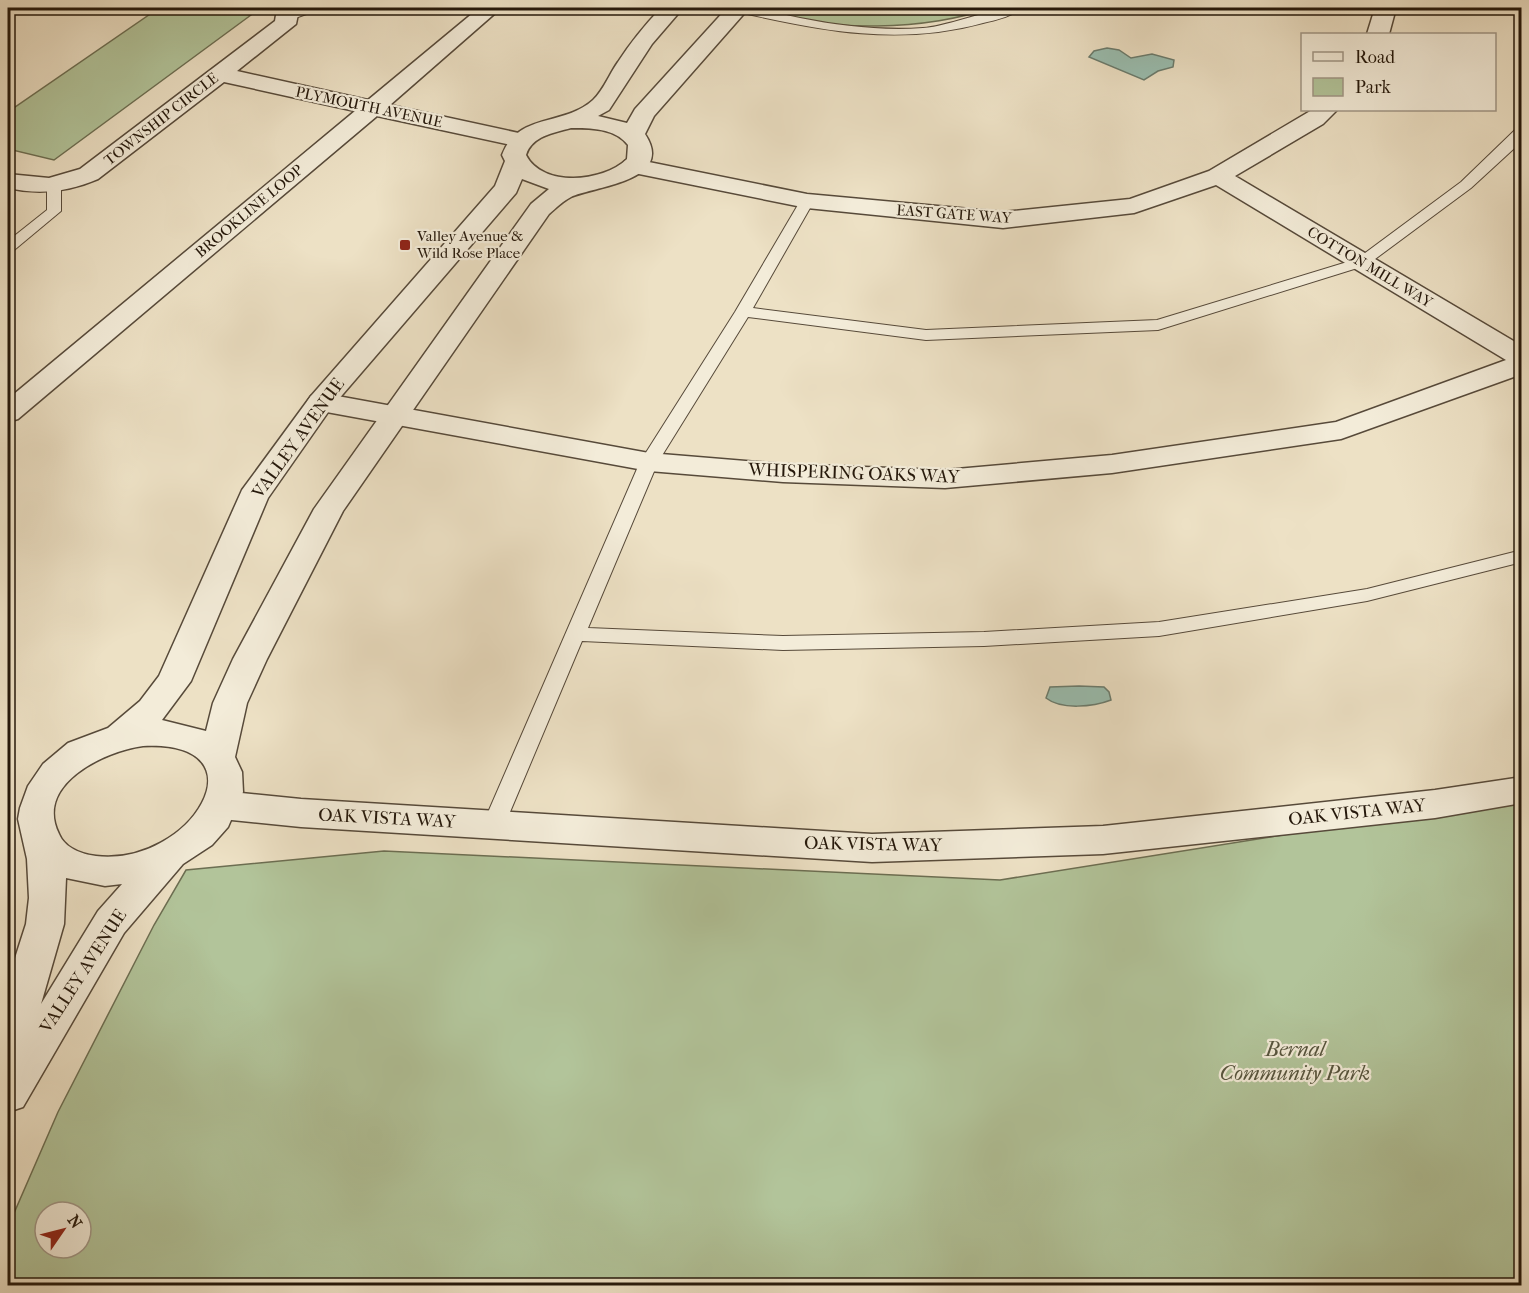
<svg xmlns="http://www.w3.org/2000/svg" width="1529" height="1293" font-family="'IM FELL French Canon',serif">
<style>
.green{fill:#b2c49a;stroke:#6c6e52;stroke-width:1.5;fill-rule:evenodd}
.water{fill:#9abeb0;stroke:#6b7c6e;stroke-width:1.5}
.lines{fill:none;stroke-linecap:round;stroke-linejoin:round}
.service-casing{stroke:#574a3a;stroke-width:2}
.minor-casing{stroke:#574a3a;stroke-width:3}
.tertiary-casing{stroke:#574a3a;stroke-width:3}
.service{fill:#f3ecd9;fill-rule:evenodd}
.minor{fill:#f3ecd9;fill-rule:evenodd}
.tertiary{fill:#f3ecd9;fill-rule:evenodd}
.poi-dot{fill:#8f2418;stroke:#f3ecd9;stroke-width:2}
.labels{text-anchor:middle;stroke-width:4.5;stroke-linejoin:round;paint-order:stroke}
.far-street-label{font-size:15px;fill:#25180b;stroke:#f3ecd9}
.far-poi-label{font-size:15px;fill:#25180b;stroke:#f3ecd9;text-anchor:start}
.street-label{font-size:18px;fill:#25180b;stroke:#f3ecd9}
.near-park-label{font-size:21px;font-style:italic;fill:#56543d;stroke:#f3ecd9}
</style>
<rect width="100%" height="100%" fill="#ede1c5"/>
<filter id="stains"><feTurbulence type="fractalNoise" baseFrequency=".00333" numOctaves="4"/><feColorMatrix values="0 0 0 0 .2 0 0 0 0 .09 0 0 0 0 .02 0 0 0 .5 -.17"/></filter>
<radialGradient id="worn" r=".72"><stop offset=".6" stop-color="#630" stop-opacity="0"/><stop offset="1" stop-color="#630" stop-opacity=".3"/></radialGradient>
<path class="green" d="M 159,8 L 214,8 L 251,15 L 54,160 L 8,149 L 8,112 Z
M 766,8 L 989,8 C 936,29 818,35 766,8 Z
M 1521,797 L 1521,1285 L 8,1286 L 8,1227 L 58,1112 L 154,925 L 186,870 L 384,851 L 1000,880 ZM 45,1212 L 81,1212 L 81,1248 L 45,1248 Z"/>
<path class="water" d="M 1107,48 L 1119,50 L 1131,58 L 1152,54 L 1174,60 L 1173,67 L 1158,71 L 1144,80 L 1089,57 L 1094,51 Z
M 1079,686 L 1104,687 L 1109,692 L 1111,700 C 1093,707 1061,710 1046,698 L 1050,687 Z"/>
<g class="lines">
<g class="service-casing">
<path id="service" d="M 305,8 L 323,8 L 287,21 L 281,17 Z
M 733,8 C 755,5 778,14 800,18 C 840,26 882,31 923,28 C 952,26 997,5 1020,8 C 1012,17 995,20 983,23 C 900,46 821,31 739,12 Z
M 1522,127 L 1520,143 L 1471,188 L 1367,265 L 1158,330 L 926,340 L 748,317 L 658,462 L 588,628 L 783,636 L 984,632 L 1159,622 L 1367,589 L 1522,550 L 1522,562 L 1367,601 L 1159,636 L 984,646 L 783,650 L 582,641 L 505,824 L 502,830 L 494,832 L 486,830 L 483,824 L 640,462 L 735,312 L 802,198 L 812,198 L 814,201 L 753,308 L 926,330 L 1157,320 L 1357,259 L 1461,182 L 1517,128 Z
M 54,181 L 61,185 L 61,211 L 13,251 L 8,252 L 8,241 L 47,210 L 47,185 Z"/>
</g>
<g class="minor-casing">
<path id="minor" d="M 272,8 L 293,8 L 298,14 L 296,24 L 237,71 L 368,100 L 479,8 L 501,8 L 390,105 L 528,135 L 532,140 L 528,145 L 520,147 L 377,116 L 18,419 L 8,422 L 8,399 L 355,111 L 224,82 L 98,179 C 68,192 39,195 8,188 L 8,174 L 49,178 L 80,169 L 275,21 L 276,15 Z
M 1375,8 L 1396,8 L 1389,34 L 1367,34 Z
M 1312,110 L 1337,110 L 1323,124 L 1235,176 L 1522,346 L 1522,374 L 1341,439 L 1112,473 L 945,488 L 783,482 L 649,471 L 321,411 L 311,408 L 307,402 L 311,396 L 321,393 L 649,453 L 783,464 L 945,470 L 1112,455 L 1336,422 L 1506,360 L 1216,185 L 1134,213 L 1003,228 L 807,208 L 634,173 L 625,171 L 622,166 L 625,161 L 634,159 L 807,194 L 1003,212 L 1130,199 L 1209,171 Z
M 1522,777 L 1522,803 L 1435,818 L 1103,854 L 872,862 L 301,827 L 222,819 L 209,815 L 204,805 L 209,795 L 222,791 L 301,799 L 872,834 L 1103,826 L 1435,790 Z"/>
</g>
<g class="tertiary-casing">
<path id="tertiary" d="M 661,8 L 683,8 L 652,44 L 609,110 L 598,116 L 627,123 L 635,109 L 727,8 L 749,8 L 654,116 L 645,134 C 676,181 596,186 571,197 C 563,201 556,208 549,214 L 343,511 L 267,659 L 247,703 L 235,757 L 242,772 L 243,792 L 228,827 L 212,845 L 183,864 L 124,933 L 23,1107 L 8,1112 L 8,980 L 26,924 L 29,898 L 27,859 L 18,819 L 20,808 L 28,786 L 43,764 L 68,743 L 108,728 L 140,701 L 159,676 L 242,490 L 311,396 L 495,186 L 505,161 L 502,155 C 518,112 563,127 593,100 C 603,91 610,73 618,62 C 631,42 645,25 661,8 ZM 571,128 C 590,128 615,128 628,145 L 627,159 C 603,182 543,188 526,155 C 532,136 553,133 571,128 ZM 522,179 L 549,189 L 531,204 L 314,509 L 233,659 L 213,703 L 206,731 L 162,720 L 191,681 L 268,498 L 331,408 L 516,193 ZM 143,746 C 268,740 191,867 96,856 C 81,854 65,848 59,834 C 34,784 105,751 143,746 ZM 66,878 L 105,886 L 122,884 L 98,911 L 41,1004 L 64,924 Z"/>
</g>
<use href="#service" class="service"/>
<use href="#minor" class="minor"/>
<use href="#tertiary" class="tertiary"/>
</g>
<rect class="poi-dot" x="399" y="239" width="12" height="12" rx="3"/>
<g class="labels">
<g class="far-street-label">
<text transform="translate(369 107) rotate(12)" y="5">PLYMOUTH AVENUE</text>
<text transform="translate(161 119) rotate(-38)" y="5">TOWNSHIP CIRCLE</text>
<text transform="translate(249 211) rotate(-40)" y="5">BROOKLINE LOOP</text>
<text transform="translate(954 214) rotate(4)" y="5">EAST GATE WAY</text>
<text transform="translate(1370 267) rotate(31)" y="5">COTTON MILL WAY</text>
</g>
<g class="far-poi-label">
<text x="417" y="241">Valley Avenue &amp;<tspan x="417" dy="17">Wild Rose Place</tspan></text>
</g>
<g class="street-label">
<text transform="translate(298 438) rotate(-54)" y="6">VALLEY AVENUE</text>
<text transform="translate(854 473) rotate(2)" y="6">WHISPERING OAKS WAY</text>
<text transform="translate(1357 812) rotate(-6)" y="6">OAK VISTA WAY</text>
<text transform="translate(387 818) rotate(3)" y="6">OAK VISTA WAY</text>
<text transform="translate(873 844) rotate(1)" y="6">OAK VISTA WAY</text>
<text transform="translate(83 971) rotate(-57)" y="6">VALLEY AVENUE</text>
</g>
<g class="near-park-label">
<text x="1295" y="1056">Bernal<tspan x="1295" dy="24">Community Park</tspan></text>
</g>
</g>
<rect width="1529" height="1293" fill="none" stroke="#ede1c5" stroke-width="30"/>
<rect x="9" y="9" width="1511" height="1275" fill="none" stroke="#25180b" stroke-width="3"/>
<rect x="15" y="15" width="1499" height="1263" fill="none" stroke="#25180b" stroke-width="1.5"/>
<rect x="1301" y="33" width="195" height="78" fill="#f3ecd9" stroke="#a19787" stroke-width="1.5"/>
<rect x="1313" y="52" width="30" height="9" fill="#f3ecd9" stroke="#a19787" stroke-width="1.5"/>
<text x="1355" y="63" font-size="18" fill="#25180b">Road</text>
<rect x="1313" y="78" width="30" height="18" fill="#b2c49a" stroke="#a19787" stroke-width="1.5"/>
<text x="1355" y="93" font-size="18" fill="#25180b">Park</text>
<g transform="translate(63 1230) rotate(55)"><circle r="28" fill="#f3ecd9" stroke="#a19787" stroke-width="1.5"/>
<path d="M0-4.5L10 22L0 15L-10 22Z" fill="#8f2418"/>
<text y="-9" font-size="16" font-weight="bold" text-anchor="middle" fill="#25180b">N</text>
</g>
<rect width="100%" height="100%" filter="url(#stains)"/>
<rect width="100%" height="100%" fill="url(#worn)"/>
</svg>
